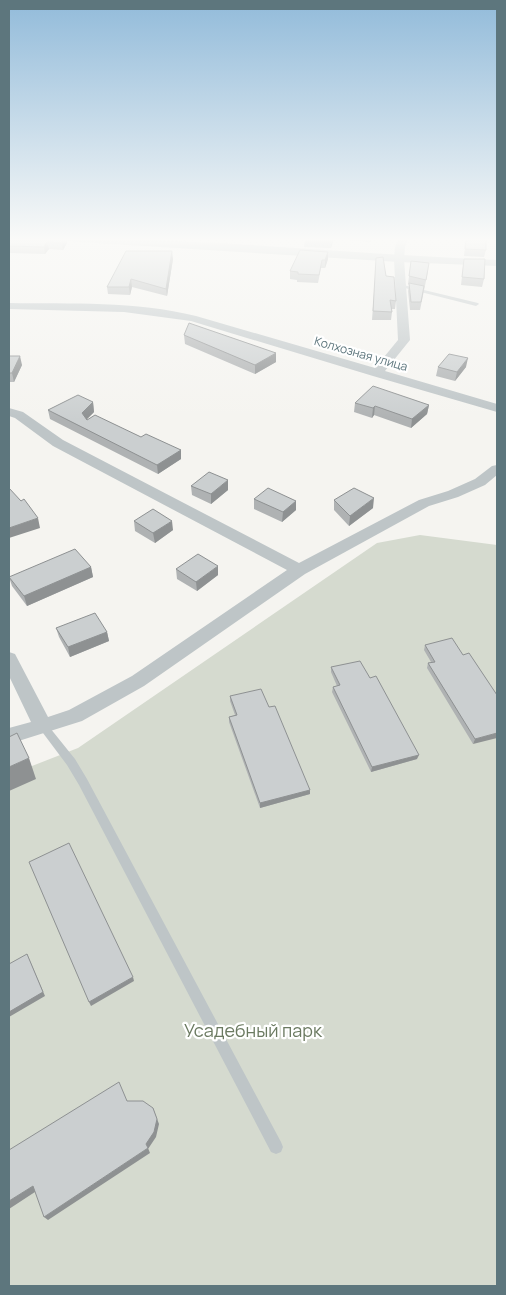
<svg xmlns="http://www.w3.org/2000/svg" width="506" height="1295" font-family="Manrope,sans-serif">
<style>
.green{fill:#d5dacf}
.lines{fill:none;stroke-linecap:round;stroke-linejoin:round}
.service{fill:#bec5c7;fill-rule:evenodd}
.minor{fill:#bec5c7;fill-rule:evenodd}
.tertiary{fill:#bec5c7;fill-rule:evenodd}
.wall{fill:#afb2b3}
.shaded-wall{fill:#8e9192}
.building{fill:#cbcfd0;stroke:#8e9192}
.labels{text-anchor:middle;stroke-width:4.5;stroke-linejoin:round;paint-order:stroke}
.far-street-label{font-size:12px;fill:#5d767d;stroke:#fff}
.near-park-label{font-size:18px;fill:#6b7a61;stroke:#fff}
</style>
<rect width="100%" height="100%" fill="#f5f4f0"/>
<path class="green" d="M 420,535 L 497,545 L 497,1286 L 9,1286 L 9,775 L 78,748 L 377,543 Z"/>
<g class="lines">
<path class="service" d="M 399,284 L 478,303 L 479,304 L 476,306 L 397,286 L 397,285 Z
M 43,722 L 46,723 L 75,759 L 87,779 L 281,1142 L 283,1147 L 281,1152 L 276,1154 L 271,1152 L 79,785 L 67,765 L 40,729 L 38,726 L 40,723 Z"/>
<path class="minor" d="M 399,238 L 408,238 L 405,247 L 404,259 L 410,340 L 385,371 L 497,404 L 497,412 L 373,376 L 191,321 L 124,312 L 9,309 L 9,303 C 70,304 136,301 196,316 L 375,368 L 398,340 L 394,259 L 395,247 Z
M 9,408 L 23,412 L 63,440 L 299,563 L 419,500 L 448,491 L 475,479 L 492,466 L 497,465 L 497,475 L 485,485 L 458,497 L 429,506 L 305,574 L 144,686 L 82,721 L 9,744 L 9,728 L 31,722 L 9,676 L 9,652 L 15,654 L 48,717 L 69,710 L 132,676 L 287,570 L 53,446 L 15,418 L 9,416 Z"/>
<path class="tertiary" d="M 59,238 C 205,238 351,254 497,260 L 497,266 L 399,262 L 64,241 Z"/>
</g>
<path class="wall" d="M 9,238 L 66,238 L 67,243 L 63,250 L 49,249 L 45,254 L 9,253 Z
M 305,238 L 373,238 L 371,242 L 334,239 L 331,248 L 304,247 Z
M 466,238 L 486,250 L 484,257 L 464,256 Z
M 328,252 L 328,259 L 325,268 L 321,268 L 318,283 L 297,282 L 297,280 L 290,279 L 290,271 Z
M 173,259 L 167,296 L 132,287 L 130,295 L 108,294 L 107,287 Z
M 464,259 L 484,279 L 482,287 L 461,285 Z
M 411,261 L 428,271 L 420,310 L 410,310 L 408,291 L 409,285 L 408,284 Z
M 376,266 L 386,276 L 396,301 L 395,309 L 392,309 L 392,312 L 391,320 L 372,320 Z
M 184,335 L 276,362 L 255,374 L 185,344 Z
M 9,356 L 22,365 L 14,382 L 9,382 Z
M 438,367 L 466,367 L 455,381 L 436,376 Z
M 93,402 L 94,412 L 87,419 L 87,420 L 181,450 L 181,459 L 158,474 L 50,419 L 48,410 Z
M 355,403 L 429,405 L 427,414 L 411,428 L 374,415 L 372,418 L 354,412 Z
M 191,486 L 228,490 L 211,504 L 192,495 Z
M 254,499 L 296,501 L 296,510 L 282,522 L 254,509 Z
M 334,500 L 373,508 L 349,526 L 334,510 Z
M 134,521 L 173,530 L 155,543 L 135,531 Z
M 91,567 L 93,577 L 27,606 L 12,586 L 9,577 Z
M 176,569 L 218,575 L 197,591 L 177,579 Z
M 56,628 L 107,632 L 109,641 L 70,657 L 59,637 Z
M 425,645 L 463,655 L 497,695 L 473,744 L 427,668 L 428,663 L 431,662 L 424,650 Z
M 331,667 L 370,678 L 417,759 L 371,772 L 332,692 L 333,687 L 337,686 L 331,672 Z
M 230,696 L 269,707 L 310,794 L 260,808 L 229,722 L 229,717 L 235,715 L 230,701 Z"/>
<path class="shaded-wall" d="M 65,238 L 66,238 L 67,243 L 63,250 L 62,243 Z
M 332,238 L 334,238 L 331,248 L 331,241 Z
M 47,242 L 49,249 L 45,254 L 44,247 Z
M 172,251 L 173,259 L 167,296 L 166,289 Z
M 328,252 L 328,259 L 325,268 L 325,260 Z
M 131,279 L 132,287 L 130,295 L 129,287 Z
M 276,353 L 276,362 L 255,374 L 255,365 Z
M 20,356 L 22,365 L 14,382 L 12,373 Z
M 468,358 L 466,367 L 455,381 L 457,372 Z
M 93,402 L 94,412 L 83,423 L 82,413 Z
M 429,405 L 427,414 L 411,428 L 412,419 Z
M 375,406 L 374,415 L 372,418 L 373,408 Z
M 181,450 L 181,459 L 158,474 L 157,465 Z
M 228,480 L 228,490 L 211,504 L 211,494 Z
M 374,498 L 373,508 L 349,526 L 350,516 Z
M 296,501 L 296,510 L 282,522 L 283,512 Z
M 38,518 L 40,528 L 9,538 L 9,528 Z
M 172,521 L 173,530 L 155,543 L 153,533 Z
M 218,566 L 218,575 L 197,591 L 196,582 Z
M 91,567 L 93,577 L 27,606 L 24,596 Z
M 107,632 L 109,641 L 70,657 L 68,647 Z
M 497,733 L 497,738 L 473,744 L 475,739 Z
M 419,755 L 417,759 L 371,772 L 372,767 Z
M 29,758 L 36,779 L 9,791 L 9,767 Z
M 310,790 L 310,794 L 260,808 L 260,803 Z
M 27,954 L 45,996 L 9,1017 L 9,1012 Z
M 133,977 L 134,981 L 91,1006 L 89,1002 Z
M 153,1108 L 159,1124 L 156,1137 L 148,1149 L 146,1144 Z
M 148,1148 L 150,1153 L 48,1220 L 44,1217 Z
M 33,1186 L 38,1190 L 9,1209 L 9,1201 Z"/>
<path class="building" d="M 9,238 L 65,238 L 62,243 L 47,242 L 44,247 L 9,246 Z
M 305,238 L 332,238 L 331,241 L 304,239 Z
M 466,238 L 486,238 L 486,250 L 465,249 Z
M 300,250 L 328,252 L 325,260 L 322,260 L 319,275 L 298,274 L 298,272 L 290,271 Z
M 126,251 L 172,251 L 166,289 L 131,279 L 129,287 L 107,287 Z
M 383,257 L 386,276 L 394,277 L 396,301 L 390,300 L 392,312 L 373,311 L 376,258 Z
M 464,259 L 485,259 L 484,279 L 462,277 Z
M 411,261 L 429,263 L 426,280 L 409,276 Z
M 409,283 L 424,286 L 421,302 L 411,302 Z
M 189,323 L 276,353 L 255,365 L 184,335 Z
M 449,354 L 468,358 L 457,372 L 438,367 Z
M 9,356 L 20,356 L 12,373 L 9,373 Z
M 373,386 L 429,405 L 412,419 L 375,406 L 373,408 L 355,403 Z
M 78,395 L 93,402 L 82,413 L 87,420 L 95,415 L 141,437 L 146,434 L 181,450 L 157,465 L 48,410 Z
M 209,472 L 228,480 L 211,494 L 191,486 Z
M 9,488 L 21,501 L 24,499 L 38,518 L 9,528 Z
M 268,488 L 296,501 L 283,512 L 254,499 Z
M 354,488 L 374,498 L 350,516 L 334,500 Z
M 153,509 L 172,521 L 153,533 L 134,521 Z
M 75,549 L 91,567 L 24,596 L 9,577 Z
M 198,554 L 218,566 L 196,582 L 176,569 Z
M 95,613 L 107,632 L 68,647 L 56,628 Z
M 452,638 L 463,655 L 469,653 L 497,695 L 497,733 L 475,739 L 428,663 L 435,662 L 425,645 Z
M 360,661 L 370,678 L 376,676 L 419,755 L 372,767 L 333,687 L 340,685 L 331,667 Z
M 261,689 L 269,707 L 275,706 L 310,790 L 260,803 L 229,717 L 237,715 L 230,696 Z
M 17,733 L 29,758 L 9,767 L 9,737 Z
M 69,843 L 133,977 L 89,1002 L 29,862 Z
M 27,954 L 43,992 L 9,1012 L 9,964 Z
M 119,1082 L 127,1101 L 143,1101 L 153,1108 L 157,1119 L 154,1132 L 146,1144 L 148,1148 L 44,1217 L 33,1186 L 9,1201 L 9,1150 Z"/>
<linearGradient id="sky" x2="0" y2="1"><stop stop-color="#92bbda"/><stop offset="0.57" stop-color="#fafaf8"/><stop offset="1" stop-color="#fafaf8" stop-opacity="0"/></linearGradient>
<rect width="506" height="420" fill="url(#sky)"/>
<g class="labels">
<g class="far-street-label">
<text transform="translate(361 354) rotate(16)" y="4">Колхозная улица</text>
</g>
<g class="near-park-label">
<text x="253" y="1037">Усадебный парк</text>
</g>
</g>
<rect width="506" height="1295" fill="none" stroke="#5d767d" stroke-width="20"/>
</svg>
